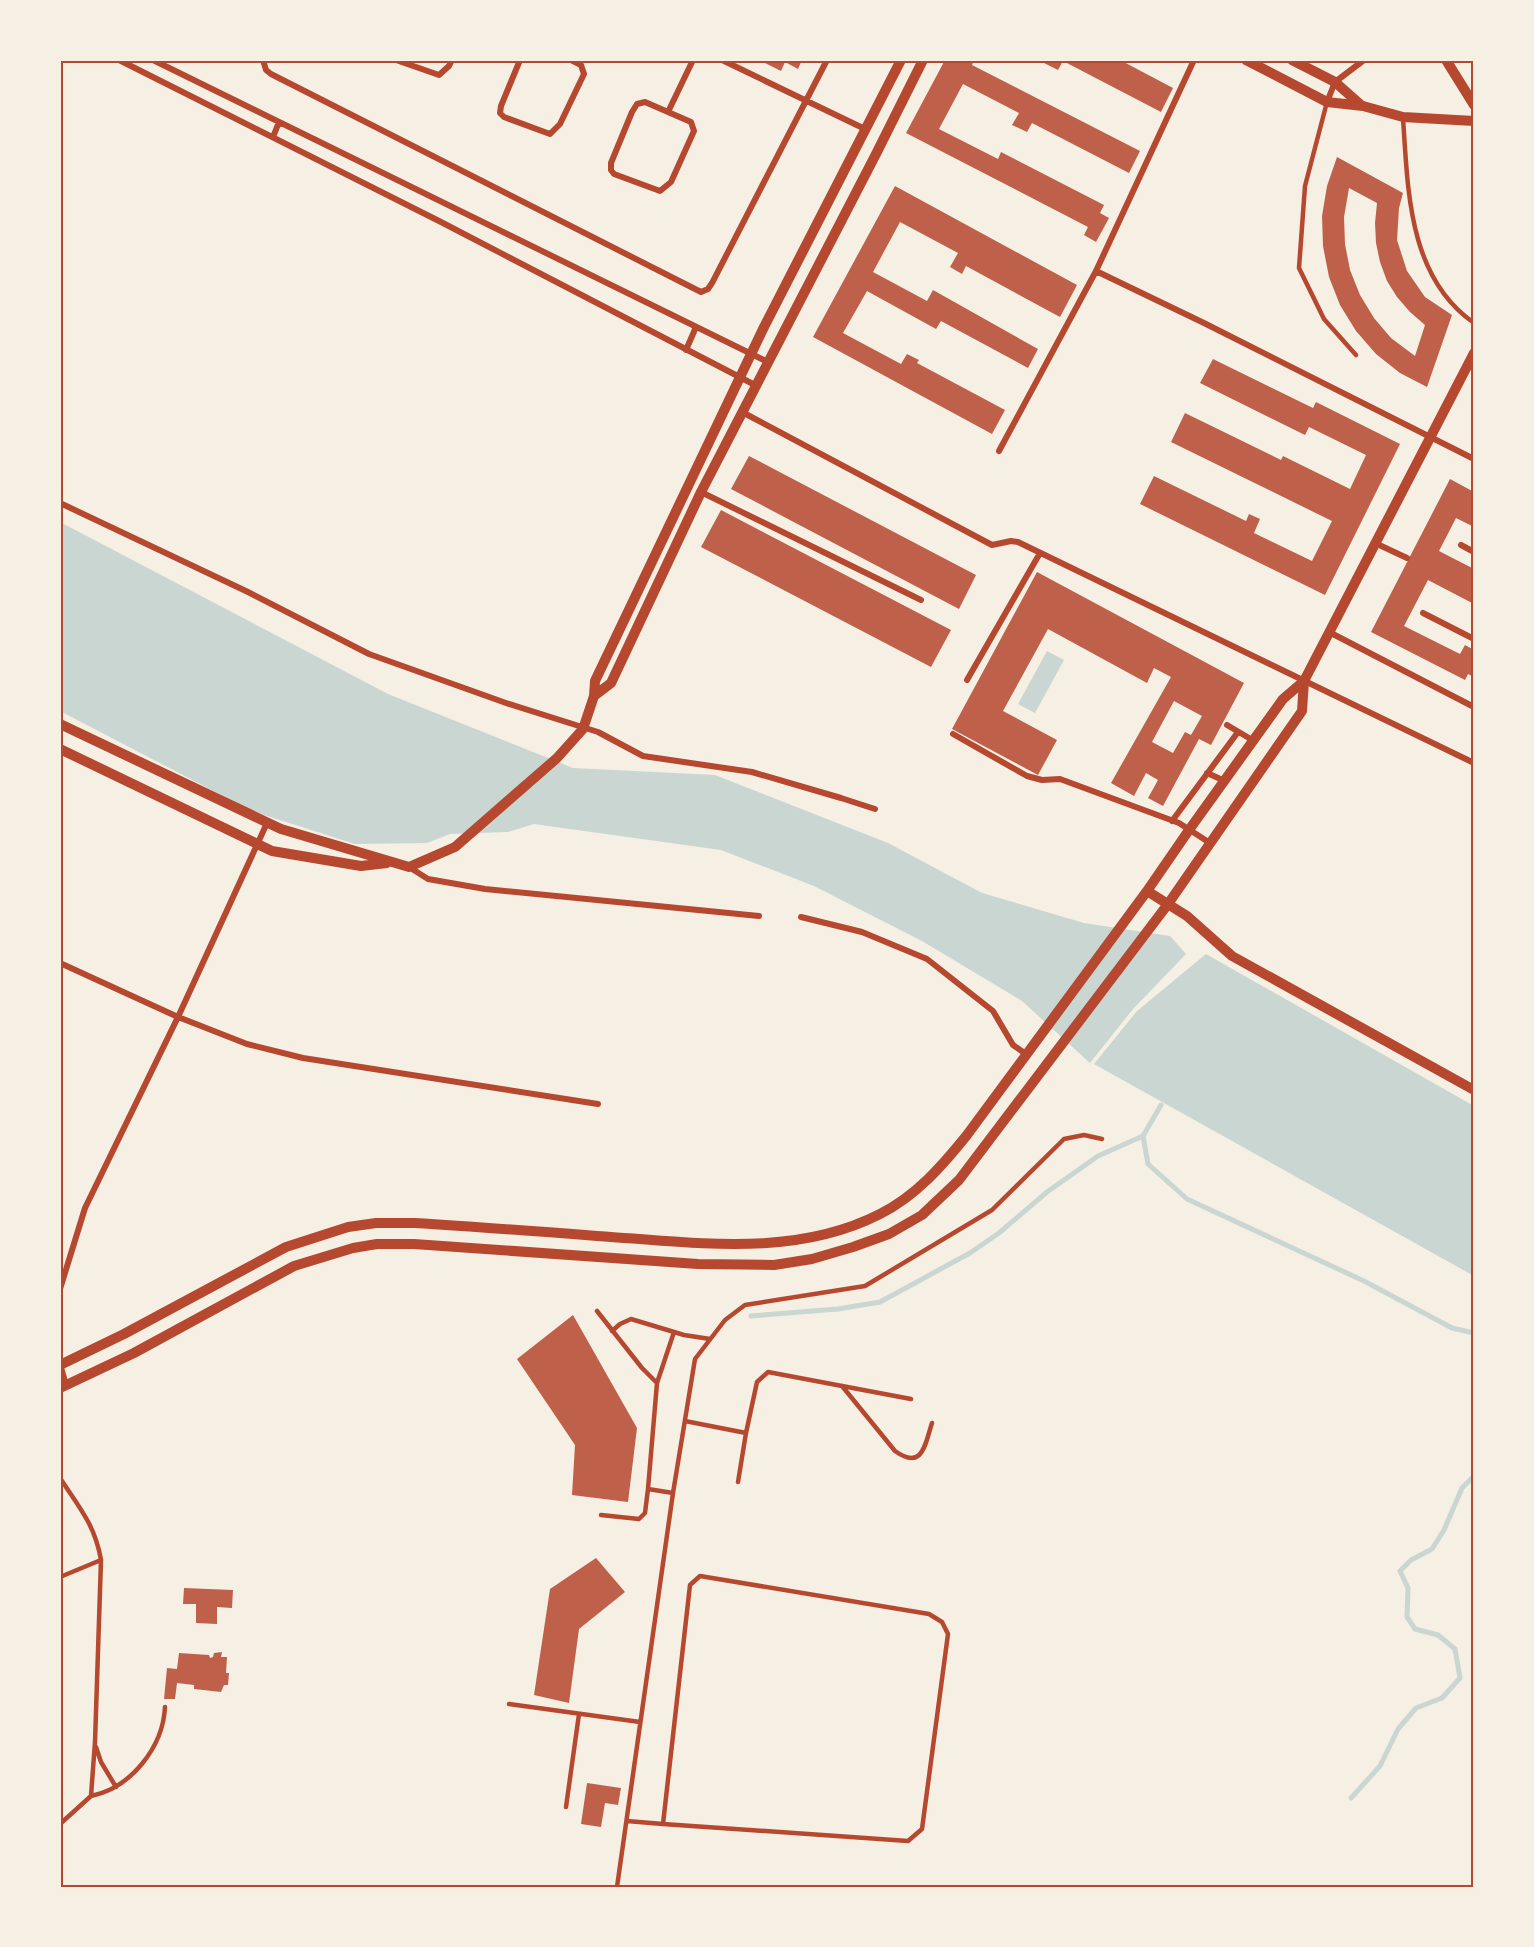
<svg xmlns="http://www.w3.org/2000/svg" width="1534" height="1947" font-family="Poppins,sans-serif">
<style>
.water{fill:#c9d6d2}
.lines{fill:none;stroke-linecap:round;stroke-linejoin:round}
.stream{stroke:#c9d6d2;stroke-width:5}
.building{fill:#bf614a;fill-rule:evenodd}
.service{stroke:#b5482f;stroke-width:4.5}
.minor{stroke:#b5482f;stroke-width:6}
.tertiary{stroke:#b5482f;stroke-width:10}
.neatline{fill:none;stroke:#b5482f;stroke-width:2}
</style>
<rect width="100%" height="100%" fill="#f6efe4"/>
<path class="water" d="M 60,522 L 388,694 L 573,768 L 715,775 L 888,843 L 982,893 L 1084,923 L 1170,936 L 1186,954 L 1133,1009 L 1090,1063 L 1022,1001 L 922,941 L 814,886 L 721,850 L 534,824 L 508,832 L 450,834 L 427,843 L 355,844 L 252,811 L 60,711 Z
M 1047,651 L 1064,660 L 1035,713 L 1018,704 Z
M 1206,954 L 1474,1106 L 1474,1276 L 1094,1064 L 1137,1011 Z"/>
<g class="lines">
<path class="stream" d="M 1161,1105 L 1143,1136 L 1148,1164 L 1187,1199 L 1364,1281 L 1452,1328 L 1474,1333
M 751,1316 L 838,1309 L 880,1302 L 970,1253 L 999,1233 L 1047,1192 L 1098,1156 L 1143,1136
M 1351,1798 L 1380,1766 L 1398,1729 L 1416,1708 L 1442,1698 L 1460,1678 L 1455,1649 L 1438,1635 L 1415,1629 L 1407,1617 L 1408,1588 L 1400,1571 L 1411,1560 L 1432,1549 L 1444,1530 L 1462,1488 L 1474,1476"/>
</g>
<path class="building" d="M 759,60 L 802,60 L 798,69 L 785,62 L 781,71 Z
M 945,60 L 974,60 L 972,65 L 1140,151 L 1129,173 L 1032,123 L 1027,132 L 1012,125 L 1019,113 L 963,84 L 939,129 L 998,159 L 1001,152 L 1104,205 L 1100,213 L 1109,218 L 1096,242 L 1084,235 L 1088,227 L 906,133 Z
M 1046,60 L 1120,60 L 1173,88 L 1161,112 L 1063,61 L 1058,70 L 1044,63 Z
M 1337,157 L 1403,193 L 1399,208 L 1397,240 L 1407,271 L 1425,297 L 1452,315 L 1427,387 L 1400,373 L 1376,354 L 1356,331 L 1340,305 L 1329,277 L 1323,246 L 1322,216 L 1327,186 ZM 1349,188 L 1377,203 L 1375,223 L 1376,243 L 1380,262 L 1387,281 L 1397,297 L 1410,312 L 1425,325 L 1415,356 L 1391,338 L 1374,318 L 1360,295 L 1350,270 L 1345,244 L 1344,217 Z
M 895,186 L 1077,285 L 1060,317 L 966,266 L 962,274 L 950,267 L 958,253 L 900,222 L 873,272 L 927,301 L 933,290 L 1038,349 L 1028,368 L 941,321 L 936,329 L 867,291 L 843,333 L 901,364 L 907,354 L 919,360 L 917,363 L 1005,410 L 992,434 L 813,337 Z
M 1213,359 L 1313,408 L 1316,402 L 1400,444 L 1325,595 L 1140,504 L 1154,476 L 1246,521 L 1249,514 L 1260,519 L 1254,533 L 1312,561 L 1332,521 L 1171,442 L 1185,413 L 1281,460 L 1283,456 L 1350,489 L 1366,455 L 1309,427 L 1305,435 L 1200,383 Z
M 749,456 L 976,575 L 959,609 L 731,489 Z
M 1450,479 L 1474,492 L 1474,527 L 1456,518 L 1439,551 L 1474,569 L 1474,604 L 1428,580 L 1404,626 L 1460,654 L 1465,645 L 1474,650 L 1474,677 L 1468,674 L 1465,680 L 1371,632 Z
M 721,510 L 951,630 L 931,667 L 701,547 Z
M 1037,572 L 1244,683 L 1211,745 L 1199,739 L 1163,806 L 1148,798 L 1158,780 L 1146,773 L 1134,796 L 1111,783 L 1171,677 L 1154,668 L 1147,683 L 1048,629 L 1003,711 L 1057,740 L 1038,775 L 952,729 ZM 1174,701 L 1202,716 L 1191,735 L 1185,732 L 1173,753 L 1152,742 Z
M 573,1315 L 637,1428 L 628,1502 L 572,1495 L 575,1445 L 517,1359 Z
M 596,1558 L 625,1592 L 579,1629 L 569,1703 L 534,1695 L 550,1589 Z
M 184,1588 L 233,1590 L 232,1608 L 217,1607 L 217,1624 L 196,1623 L 196,1604 L 183,1604 Z
M 222,1652 L 221,1657 L 227,1657 L 226,1673 L 229,1673 L 228,1685 L 224,1685 L 221,1692 L 194,1689 L 194,1685 L 177,1683 L 175,1699 L 164,1699 L 167,1668 L 177,1669 L 179,1653 L 209,1655 L 210,1658 L 213,1657 L 214,1653 Z
M 587,1783 L 621,1788 L 618,1805 L 605,1803 L 601,1827 L 581,1824 Z"/>
<g class="lines">
<path class="service" d="M 1327,102 L 1305,186 L 1299,268 L 1324,319 L 1356,355
M 1403,118 C 1408,190 1408,277 1474,323
M 597,1311 L 642,1368 L 657,1383 L 648,1489 L 673,1493
M 612,1331 L 620,1324 L 631,1319 L 684,1335 L 710,1339
M 657,1383 L 674,1332
M 842,1386 L 895,1451 C 923,1471 925,1444 932,1423
M 685,1421 L 746,1433 L 757,1382 L 768,1372 L 911,1399
M 60,1478 C 79,1507 95,1525 101,1560 L 95,1742 L 91,1796 L 60,1824
M 738,1482 L 746,1433
M 601,1515 L 639,1519 L 645,1513 L 648,1489
M 60,1577 L 101,1560
M 509,1704 L 640,1722
M 96,1747 L 101,1762 L 116,1787
M 91,1796 C 131,1788 163,1747 165,1707
M 566,1807 L 579,1714
M 627,1821 L 663,1824 L 908,1841 L 922,1829 L 948,1634 L 942,1622 L 929,1614 L 700,1576 L 690,1585 L 663,1824
M 617,1887 L 673,1493 L 695,1359 L 725,1320 L 745,1305 L 865,1286 L 992,1210 L 1064,1139 L 1084,1135 L 1102,1139"/>
<path class="minor" d="M 119,60 L 441,222 L 755,385
M 153,60 L 768,362
M 263,60 L 266,70 L 271,74 L 701,292 L 708,289 L 712,283 L 827,60
M 396,60 L 439,75 L 449,66 L 452,60
M 520,60 L 501,106 L 500,113 L 504,117 L 550,134 L 560,124 L 584,74 L 581,65 L 571,60
M 722,60 L 865,129
M 645,102 L 691,122 L 694,131 L 671,182 L 660,191 L 614,174 L 611,170 L 611,163 L 632,112 L 637,104 Z
M 1327,102 L 1335,82 L 1364,60
M 668,112 L 693,60
M 273,137 L 279,122
M 1096,271 L 1204,323 L 1474,459
M 686,350 L 696,327
M 742,412 L 992,545 L 1011,541 L 1018,542 L 1474,763
M 999,451 L 1096,271 L 1194,60
M 701,492 L 921,600
M 60,503 L 248,592 L 369,654 L 506,703 L 598,732 L 643,756 L 752,772 L 841,798 L 875,809
M 1375,543 L 1407,558
M 1461,545 L 1474,552
M 1423,613 L 1474,639
M 1329,632 L 1474,707
M 967,680 L 1040,553
M 1227,725 L 1254,741
M 953,734 L 1027,776 L 1042,780 L 1060,779 L 1179,823 L 1210,843
M 1207,773 L 1225,781
M 1172,821 L 1238,732
M 409,867 L 428,879 L 485,889 L 759,916
M 801,917 L 862,932 L 927,959 L 993,1011 L 1013,1045 L 1026,1054
M 60,963 L 178,1017 L 247,1044 L 303,1058 L 598,1104
M 60,1289 L 85,1208 L 178,1017 L 267,823
M 60,1364 L 66,1385"/>
<path class="tertiary" d="M 1246,60 L 1327,102 L 1363,106 L 1403,117 L 1474,121
M 1292,60 L 1335,82 L 1362,106
M 1446,60 L 1474,105
M 594,696 L 611,683 L 701,492 L 876,154 L 923,60
M 60,724 L 281,829 L 409,867 L 455,847 L 557,758 L 583,729 L 594,696 L 595,681 L 764,327 L 901,60
M 60,749 L 272,851 L 361,866 L 387,863
M 1147,891 L 1187,916 L 1232,956 L 1474,1090
M 60,1365 L 124,1334 L 286,1247 L 348,1227 L 376,1223 L 415,1223 C 480,1227 545,1232 611,1237 C 700,1243 796,1257 880,1214 C 916,1196 942,1166 967,1135 L 1147,891 L 1189,830 L 1283,699 L 1304,681 L 1474,353
M 60,1388 L 134,1353 L 294,1266 L 353,1248 L 377,1244 L 414,1244 L 698,1264 L 774,1265 L 812,1259 L 853,1247 L 889,1234 L 922,1215 L 959,1180 L 1168,904 L 1302,711 L 1304,681"/>
</g>
<rect width="1534" height="1947" fill="none" stroke="#f6efe4" stroke-width="123"/>
<rect x="62" y="62" width="1410" height="1824" class="neatline"/>
</svg>
